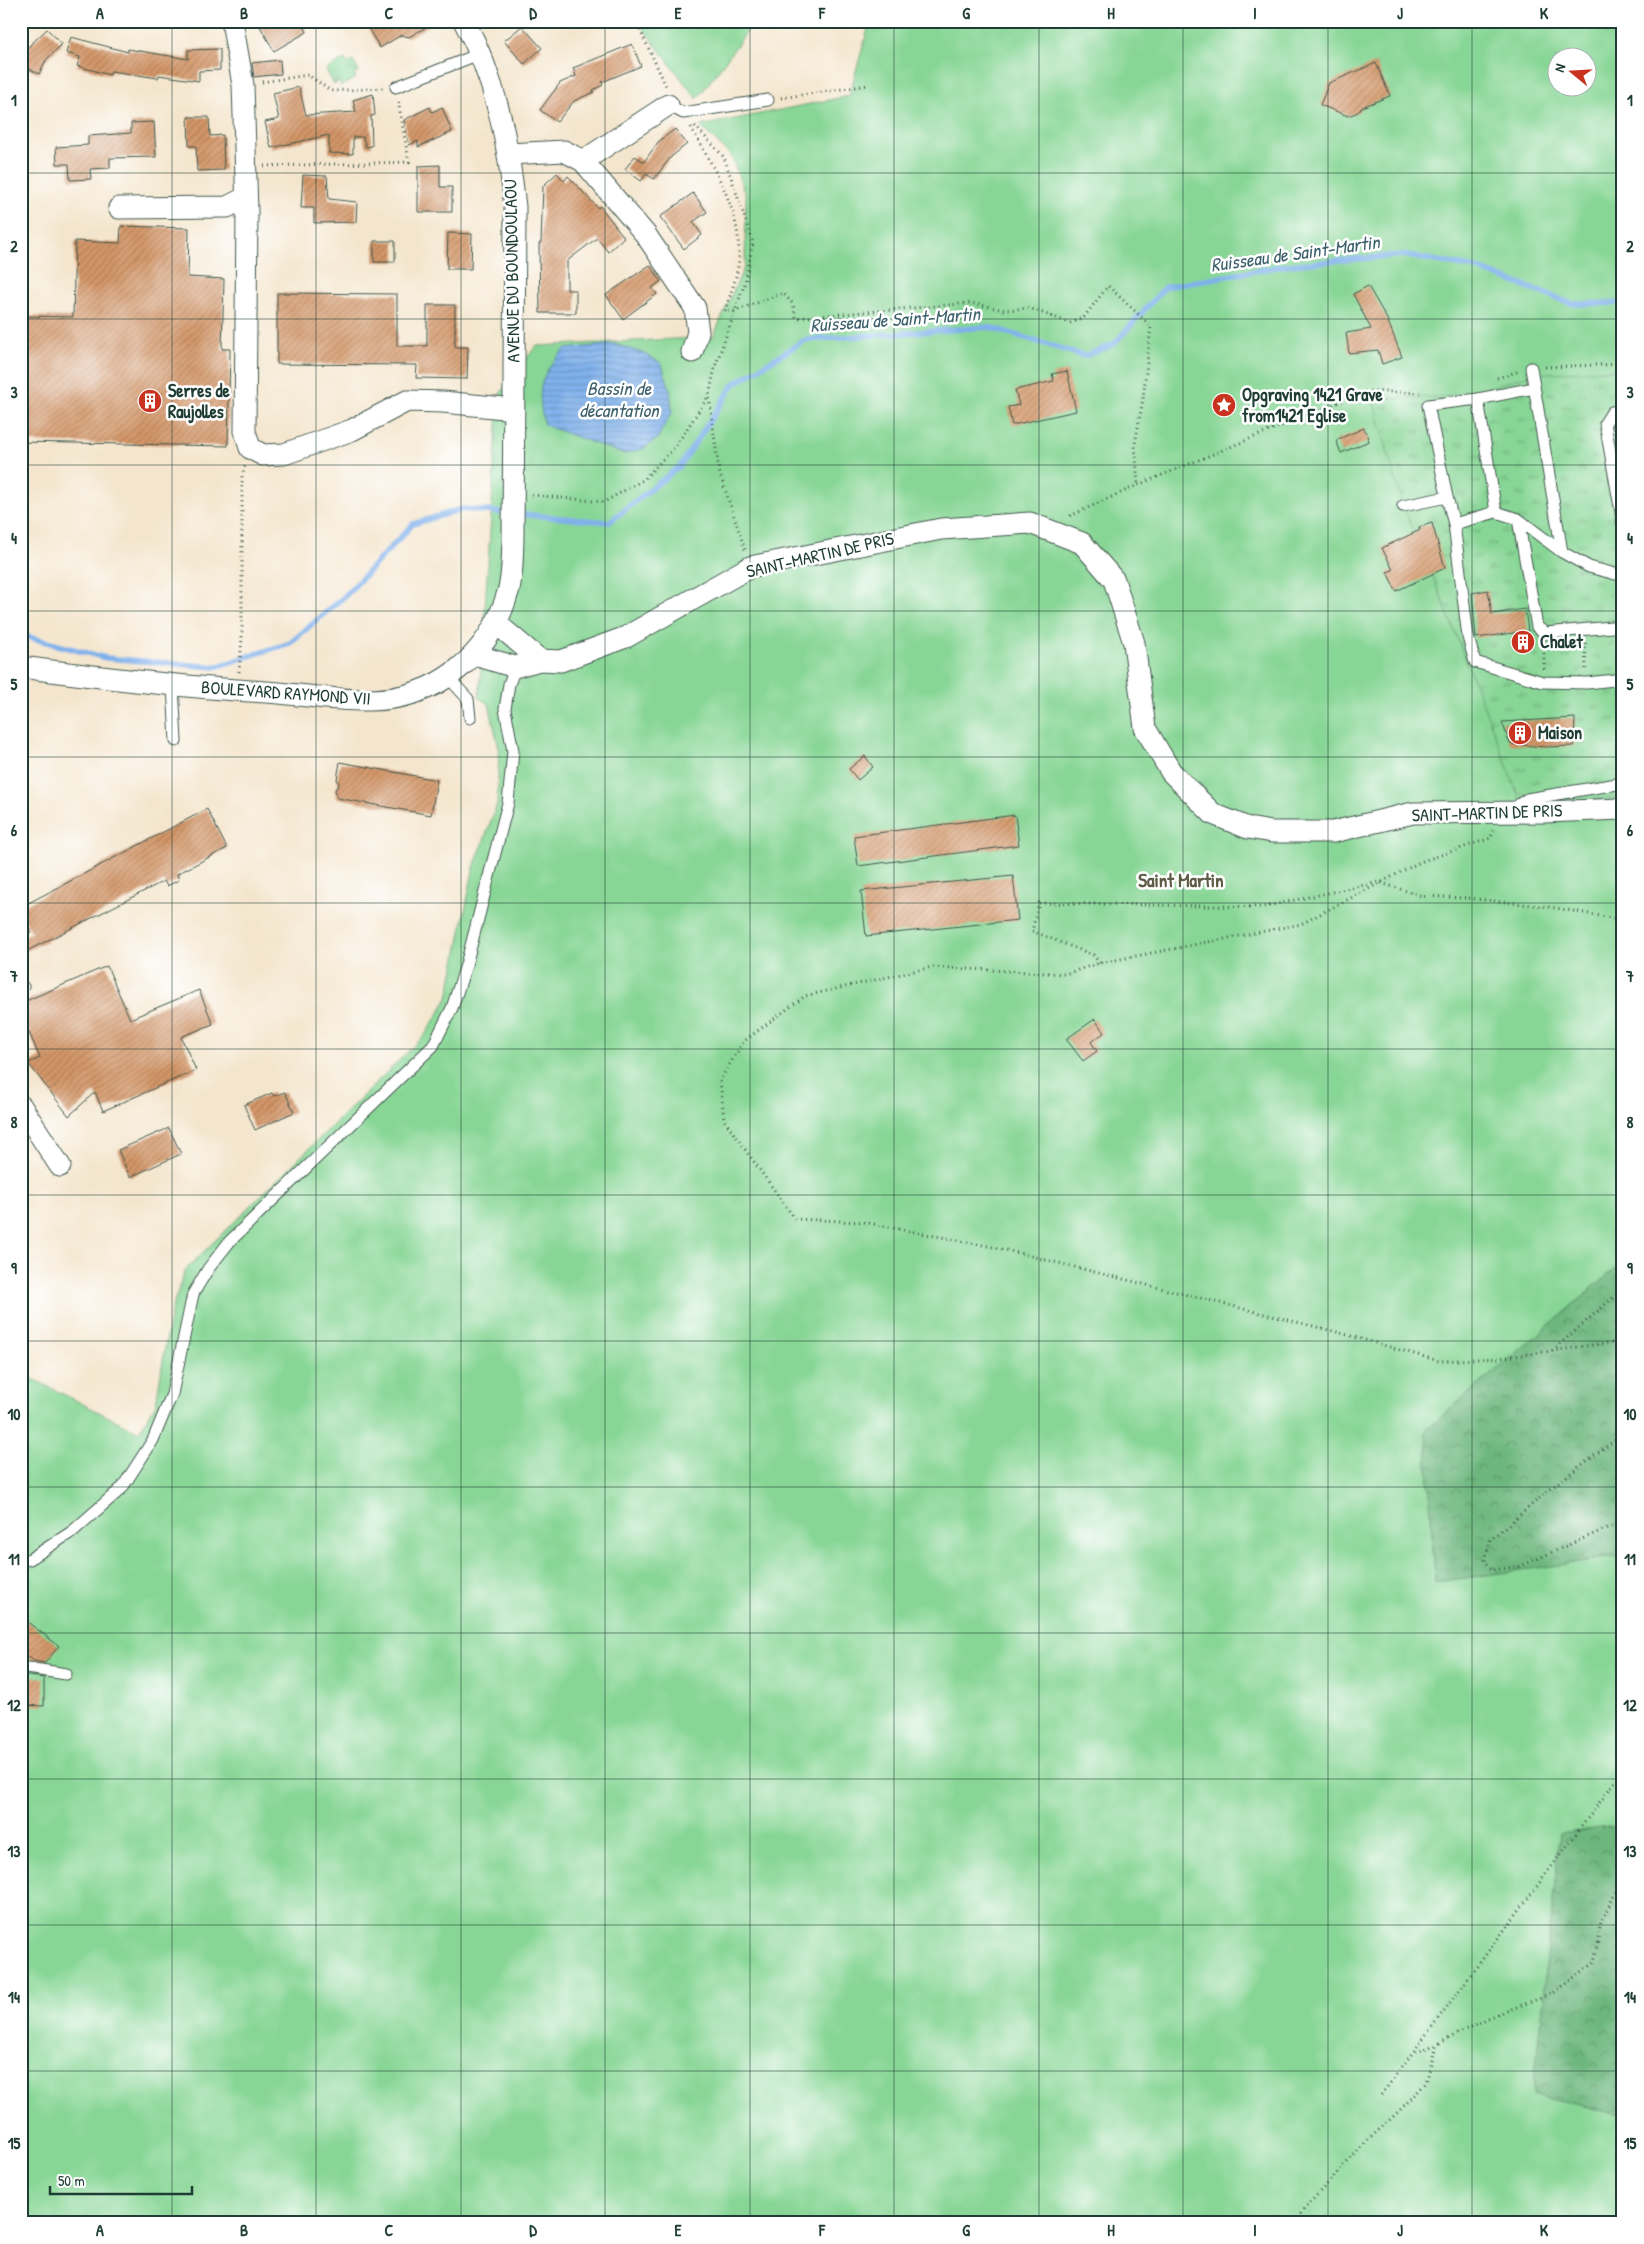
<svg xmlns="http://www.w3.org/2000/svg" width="1644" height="2244" font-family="'Patrick Hand',sans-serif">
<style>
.green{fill:#87d695;stroke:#538a64;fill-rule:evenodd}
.forest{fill:url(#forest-crowns);stroke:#467a59}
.park{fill:url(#park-tufts);stroke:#538a64}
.water{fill:url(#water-rules);stroke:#507790}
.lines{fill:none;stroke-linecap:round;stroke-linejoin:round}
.stream{stroke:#80b1eb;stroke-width:5.5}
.building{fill:url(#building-hatch)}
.service-casing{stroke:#3f564b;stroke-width:13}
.minor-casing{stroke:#3f564b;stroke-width:23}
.path{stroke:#3f564b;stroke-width:3;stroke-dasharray:1 4;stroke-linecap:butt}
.service{stroke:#fff;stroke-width:11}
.minor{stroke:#fff;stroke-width:21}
.grid{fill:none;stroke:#1f3d34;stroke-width:1;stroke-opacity:0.55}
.labels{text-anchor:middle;stroke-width:5;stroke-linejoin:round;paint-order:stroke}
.street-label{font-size:18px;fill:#1f3d34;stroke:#fff}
.poi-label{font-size:18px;font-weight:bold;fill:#1f3d34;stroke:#fff;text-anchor:start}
.water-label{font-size:19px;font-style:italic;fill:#3c606b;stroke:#fff}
.neighbourhood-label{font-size:19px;font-weight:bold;fill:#5e5c46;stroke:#fff}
.neatline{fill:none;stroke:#1f3d34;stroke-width:2}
.grid-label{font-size:16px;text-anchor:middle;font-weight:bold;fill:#1f3d34}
</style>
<defs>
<pattern id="forest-crowns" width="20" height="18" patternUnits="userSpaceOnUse" patternTransform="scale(1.25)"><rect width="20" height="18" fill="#6db77e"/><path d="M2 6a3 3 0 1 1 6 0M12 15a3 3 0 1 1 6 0" fill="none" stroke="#599668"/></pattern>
<pattern id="park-tufts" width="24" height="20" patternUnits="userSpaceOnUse" patternTransform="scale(1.25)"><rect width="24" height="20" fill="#87d695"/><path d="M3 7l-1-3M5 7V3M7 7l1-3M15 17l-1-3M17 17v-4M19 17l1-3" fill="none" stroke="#6eaf7a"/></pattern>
<pattern id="water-rules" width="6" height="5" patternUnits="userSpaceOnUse" patternTransform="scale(1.25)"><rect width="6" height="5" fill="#80b1eb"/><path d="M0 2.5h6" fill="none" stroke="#6891bf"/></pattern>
<pattern id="building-hatch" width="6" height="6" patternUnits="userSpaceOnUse" patternTransform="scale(1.25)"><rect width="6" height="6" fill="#d49668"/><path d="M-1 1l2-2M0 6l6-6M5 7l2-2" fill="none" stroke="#ab7c56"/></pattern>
</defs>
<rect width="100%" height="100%" fill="#fff"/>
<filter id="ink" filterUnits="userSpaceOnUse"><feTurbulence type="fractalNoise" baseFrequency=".02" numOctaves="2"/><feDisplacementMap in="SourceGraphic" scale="10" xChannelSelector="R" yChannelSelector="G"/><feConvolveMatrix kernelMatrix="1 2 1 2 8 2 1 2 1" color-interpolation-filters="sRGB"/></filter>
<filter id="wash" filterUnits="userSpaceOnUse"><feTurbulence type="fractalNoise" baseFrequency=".0096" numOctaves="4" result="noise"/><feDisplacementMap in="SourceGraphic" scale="20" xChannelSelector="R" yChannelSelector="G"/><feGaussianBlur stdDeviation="1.12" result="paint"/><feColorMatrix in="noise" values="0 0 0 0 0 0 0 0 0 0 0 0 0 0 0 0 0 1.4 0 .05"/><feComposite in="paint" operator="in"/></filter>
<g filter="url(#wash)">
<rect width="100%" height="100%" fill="#f4e6ce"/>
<path class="green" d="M 637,21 L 755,21 L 697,99 Z
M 870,21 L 1623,21 L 1623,1262 L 1426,1430 L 1435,1582 L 1623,1556 L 1623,1825 L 1560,1834 L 1533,2093 L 1623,2116 L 1623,2223 L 21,2223 L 21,1373 L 139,1432 L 156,1403 L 171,1311 L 185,1270 L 425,1035 L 448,998 L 473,870 L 497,804 L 499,749 L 489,704 L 479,698 L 499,395 L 536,346 L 713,337 L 745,265 L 746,196 L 731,156 L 700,126 L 849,96 ZM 1556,58 L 1586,58 L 1586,88 L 1556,88 Z"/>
<path class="forest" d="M 1623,1262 L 1623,1556 L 1435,1582 L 1426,1430 Z
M 1623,1825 L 1623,2116 L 1533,2094 L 1560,1834 Z"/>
<path class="park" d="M 345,59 L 348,64 L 353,61 L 359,71 L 354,74 L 356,78 L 341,86 L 339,82 L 334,85 L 326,70 Z
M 1623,369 L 1623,798 L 1521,802 L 1435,581 L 1403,506 L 1373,399 L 1443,397 L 1477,391 L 1533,374 Z"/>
<path class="water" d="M 614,344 L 642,353 L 661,363 L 670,389 L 672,412 L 657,439 L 643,449 L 624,454 L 544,425 C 537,388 538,377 565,349 Z"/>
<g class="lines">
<path class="stream" d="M 517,514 L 609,522 L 680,466 L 734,384 L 805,340 L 989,327 L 1085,356 L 1114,344 L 1165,287 L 1288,265 L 1403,255 L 1476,268 L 1573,304 L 1623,303
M 21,635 L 106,658 L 215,667 L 290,643 L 345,596 L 413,524 L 462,509 L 508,513"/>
</g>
<g id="blocks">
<path class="building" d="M 257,21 L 301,21 L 307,32 L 274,51 Z
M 367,21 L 437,21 L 409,37 L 401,35 L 380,48 L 369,30 L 371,28 L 366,27 Z
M 522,26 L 542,48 L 524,64 L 504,41 Z
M 47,29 L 62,44 L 46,60 L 39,74 L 21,65 L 21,61 L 30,45 Z
M 71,37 L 128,52 L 128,49 L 188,59 L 188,50 L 220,49 L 220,70 L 199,71 L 199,81 L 159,75 L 158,78 L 111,71 L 110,75 L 77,66 L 80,57 L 66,53 Z
M 632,44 L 641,66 L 602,82 L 603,85 L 593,90 L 594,92 L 574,101 L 557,122 L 540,110 L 560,83 L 576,76 L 573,68 Z
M 280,60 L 281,74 L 254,77 L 252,63 Z
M 1376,63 L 1390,96 L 1362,107 L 1358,112 L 1348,116 L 1320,105 L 1329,83 Z
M 299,87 L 306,115 L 356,112 L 353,100 L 373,94 L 375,115 L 371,116 L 372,146 L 366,147 L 363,137 L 353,137 L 353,154 L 329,153 L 329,135 L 271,148 L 265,122 L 279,119 L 273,93 Z
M 430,107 L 432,112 L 442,107 L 452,132 L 418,147 L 418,141 L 409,145 L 404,120 Z
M 188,117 L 209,117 L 210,136 L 223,135 L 224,170 L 197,171 L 196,146 L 189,146 Z
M 154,122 L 156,157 L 110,158 L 110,168 L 90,169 L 91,179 L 70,180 L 69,164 L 57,164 L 56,147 L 88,145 L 88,136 L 131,133 L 131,123 Z
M 675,129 L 687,144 L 671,157 L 654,179 L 646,174 L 641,181 L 625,169 L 635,156 L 644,162 L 658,142 Z
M 440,165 L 440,187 L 452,187 L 452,212 L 418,212 L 418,166 Z
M 557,173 L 564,181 L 568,176 L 598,208 L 600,206 L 624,237 L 608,252 L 597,238 L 567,261 L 567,290 L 576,290 L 576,313 L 540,313 L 539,243 L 541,243 L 543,186 Z
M 303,175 L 327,176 L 329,199 L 357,202 L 356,222 L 314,223 L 314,208 L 301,208 Z
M 693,193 L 707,212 L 693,222 L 702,235 L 684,249 L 660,217 Z
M 121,226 L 189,228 L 188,277 L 224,279 L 222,349 L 230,349 L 228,446 L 21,442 L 21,316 L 73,317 L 75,241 L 120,243 Z
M 448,233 L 472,234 L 471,269 L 447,269 Z
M 374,241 L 395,241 L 395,262 L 374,262 Z
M 650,265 L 661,281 L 652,288 L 657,294 L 623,319 L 606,295 Z
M 1368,286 L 1387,319 L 1402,357 L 1382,364 L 1378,350 L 1349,353 L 1346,333 L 1371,329 L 1353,294 Z
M 277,293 L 397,294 L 397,346 L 427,346 L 427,305 L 455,305 L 455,347 L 468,347 L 467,379 L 416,378 L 417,365 L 277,364 Z
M 1067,371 L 1076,411 L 1012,425 L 1008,407 L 1019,405 L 1015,390 L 1054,381 L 1052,374 Z
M 1364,428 L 1369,441 L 1341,453 L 1336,440 Z
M 1432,523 L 1445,568 L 1396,591 L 1387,572 L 1393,570 L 1382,548 L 1420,530 L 1419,527 Z
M 1488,590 L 1492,614 L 1525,609 L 1528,631 L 1476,638 L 1472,593 Z
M 1575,718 L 1574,746 L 1545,747 L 1510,744 L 1502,722 Z
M 865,756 L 873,767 L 858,780 L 849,769 Z
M 340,762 L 437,780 L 431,815 L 337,798 L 335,790 L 339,784 L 337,779 Z
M 207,809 L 227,848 L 177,874 L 179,880 L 167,886 L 164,881 L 21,954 L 21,937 L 31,932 L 21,914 L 21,907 Z
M 1015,815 L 1019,845 L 858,866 L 854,836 Z
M 1013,876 L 1018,920 L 866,936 L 861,891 Z
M 107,966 L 130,1019 L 199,990 L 213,1024 L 181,1037 L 196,1070 L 103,1111 L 95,1092 L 69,1116 L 28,1063 L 40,1058 L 21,1014 L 21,1003 Z
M 1095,1019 L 1104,1033 L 1091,1042 L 1097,1051 L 1083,1061 L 1066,1039 Z
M 285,1092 L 294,1112 L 255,1130 L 244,1105 L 272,1093 L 274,1096 Z
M 169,1128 L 181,1154 L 130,1177 L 118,1150 Z
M 21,1617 L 59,1646 L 45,1663 L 34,1661 L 21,1651 Z
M 21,1675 L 44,1678 L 44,1706 L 21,1705 Z"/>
</g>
</g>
<g filter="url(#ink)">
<use href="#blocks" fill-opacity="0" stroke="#3f564b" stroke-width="1"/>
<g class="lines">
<g class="service-casing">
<path id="service" d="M 396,87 L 479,54
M 668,105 L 683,113 L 768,100
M 1531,368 L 1562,552
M 1623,410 L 1612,412 L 1605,423 L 1623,524
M 1447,497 L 1428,405 L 1478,399
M 1403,506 L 1447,497 L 1454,524
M 1496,512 L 1478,399 L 1534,388
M 1518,519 L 1537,627 L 1545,633 L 1623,626
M 1623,576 L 1589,567 L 1562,552 L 1518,519 L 1496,512 L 1454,524 L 1468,637 L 1475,662 L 1543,682 L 1587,683 L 1623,679
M 448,677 L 468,699 L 470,718
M 173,686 L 176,741
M 1511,810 L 1527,799 L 1623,783
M 21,987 L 23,987
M 21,1561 L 30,1559 L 73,1531 L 122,1488 L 153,1440 L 172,1394 L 193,1294 L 208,1269 L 230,1241 L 433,1046 L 452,1008 L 466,965 L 508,803 L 513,751 L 505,709 L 509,684 L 517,663
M 21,1667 L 66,1674"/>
</g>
<g class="minor-casing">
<path id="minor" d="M 232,21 L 243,85 L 247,211 L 245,431 L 250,448 L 263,455 L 284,454 L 352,430 L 407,401 L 443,402 L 514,409
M 509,154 L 564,151 L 583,161 L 646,235 L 695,308 L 698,332 L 692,352
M 583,161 L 668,105
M 119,208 L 227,207 L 245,198
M 475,655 L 515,667 L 540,660 L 497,624
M 540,660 L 561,661 L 626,637 L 750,567 L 941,529 L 1030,523 L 1082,543 L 1114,580 L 1134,643 L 1145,728 L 1171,772 L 1213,814 L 1248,828 L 1272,832 L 1333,832 L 1413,813 L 1544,812 L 1623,809
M 21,667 C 103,678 183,687 265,692 C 300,694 335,701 370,700 C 437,699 490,656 508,592 C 513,576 512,557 513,540 L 515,207 C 508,142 496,79 464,21
M 21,1106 L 60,1166"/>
</g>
<path class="path" d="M 636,21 L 666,86
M 262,82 L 308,75 L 331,91 L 383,88
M 781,98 L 869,85
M 695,126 L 724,157 L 753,242 L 745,283 L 715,367 L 709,396 L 719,471 L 745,550
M 691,127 C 714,170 741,208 739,259 C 738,276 730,294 725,311 L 735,311 L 783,293 L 793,304 L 796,318 L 971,303 L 1004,310 L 1029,308 L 1070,323 L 1084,317 L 1108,286 L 1151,326 L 1143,399 L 1135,444 L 1138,485
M 264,166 L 409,162 L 398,100
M 1545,367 L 1623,364
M 1497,378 L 1517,372
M 532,495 L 604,502 L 643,480 L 675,447 L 708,397
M 1070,516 L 1138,485 L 1366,391 L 1420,393
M 1585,643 L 1586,670
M 1544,669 L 1544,648
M 239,672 L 242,639 L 242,476 L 245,466
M 1493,830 L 1491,838 L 1420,862 L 1301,924 L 1100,963 L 1065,974 L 932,967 L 805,996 L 744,1041 L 720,1080 L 724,1120 L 795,1219 L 863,1222 L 998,1248 L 1337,1332 L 1439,1361 L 1500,1358 L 1623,1341
M 1100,963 L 1093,955 L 1032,931 L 1039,903 L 1263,907 L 1378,882 L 1422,896 L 1467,898 L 1550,907 L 1623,920
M 1552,1351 L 1623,1289
M 1623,1434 L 1560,1481 L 1490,1540 L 1485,1561 L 1493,1570 L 1521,1566 L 1623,1521
M 1623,1802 L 1623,1833
M 1416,2052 L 1435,2045
M 1381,2095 L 1623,1771
M 1295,2223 L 1304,2209 L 1365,2143 L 1398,2112 L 1426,2083 L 1436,2045 L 1488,2018 L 1551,1994 L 1594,1963 L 1601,1921 L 1623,1879"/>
<use href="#service" class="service"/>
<use href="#minor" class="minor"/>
</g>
</g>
<path class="grid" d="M 172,21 L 172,2223M 316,21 L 316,2223M 461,21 L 461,2223M 605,21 L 605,2223M 750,21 L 750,2223M 894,21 L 894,2223M 1039,21 L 1039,2223M 1183,21 L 1183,2223M 1328,21 L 1328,2223M 1472,21 L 1472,2223M 21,173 L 1623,173M 21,319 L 1623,319M 21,465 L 1623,465M 21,611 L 1623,611M 21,757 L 1623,757M 21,903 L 1623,903M 21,1049 L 1623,1049M 21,1195 L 1623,1195M 21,1341 L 1623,1341M 21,1487 L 1623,1487M 21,1633 L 1623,1633M 21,1779 L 1623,1779M 21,1925 L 1623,1925M 21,2071 L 1623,2071"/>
<defs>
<g id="building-disc" transform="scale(1.25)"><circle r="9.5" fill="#c8321e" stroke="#fff"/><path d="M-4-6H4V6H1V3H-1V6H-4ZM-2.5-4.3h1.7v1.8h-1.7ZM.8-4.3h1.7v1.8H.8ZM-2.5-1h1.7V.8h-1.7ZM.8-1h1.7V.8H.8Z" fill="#fff"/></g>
<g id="sight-disc" transform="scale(1.25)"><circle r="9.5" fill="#c8321e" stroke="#fff"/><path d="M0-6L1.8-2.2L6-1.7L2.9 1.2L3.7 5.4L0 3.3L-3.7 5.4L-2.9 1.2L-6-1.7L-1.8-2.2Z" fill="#fff"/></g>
</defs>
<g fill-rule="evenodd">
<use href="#building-disc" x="150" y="401"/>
<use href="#sight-disc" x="1224" y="405"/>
<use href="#building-disc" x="1523" y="642"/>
<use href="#building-disc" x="1520" y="733"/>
</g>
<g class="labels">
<g class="street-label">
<text transform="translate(512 271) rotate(-91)" y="6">AVENUE DU BOUNDOULAOU</text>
<text transform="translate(820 555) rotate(-13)" y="6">SAINT-MARTIN DE PRIS</text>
<text transform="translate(286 693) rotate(4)" y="6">BOULEVARD RAYMOND VII</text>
<text transform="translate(1487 813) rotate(-2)" y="6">SAINT-MARTIN DE PRIS</text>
</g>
<g class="poi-label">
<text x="168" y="397">Serres de<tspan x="168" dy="21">Raujolles</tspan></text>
<text x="1242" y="401">Opgraving 1421 Grave<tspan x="1242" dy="21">from1421 Eglise</tspan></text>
<text x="1540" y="648">Chalet</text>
<text x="1538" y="739">Maison</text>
</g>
<g class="water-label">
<text transform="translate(1295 253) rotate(-8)" y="7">Ruisseau de Saint-Martin</text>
<text transform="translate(895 319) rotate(-4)" y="7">Ruisseau de Saint-Martin</text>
<text x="619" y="395">Bassin de<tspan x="619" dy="22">décantation</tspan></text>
</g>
<g class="neighbourhood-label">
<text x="1181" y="887">Saint Martin</text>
</g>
</g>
<rect width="1644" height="2244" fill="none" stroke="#fff" stroke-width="55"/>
<g transform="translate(1572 72) rotate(288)"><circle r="24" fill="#ffffff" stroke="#a5b1ae"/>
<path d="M0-4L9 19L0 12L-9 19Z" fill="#c8321e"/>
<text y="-8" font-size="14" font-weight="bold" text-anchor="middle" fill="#1f3d34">N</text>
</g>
<path d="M50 2186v8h142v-8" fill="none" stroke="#1f3d34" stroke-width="2.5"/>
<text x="58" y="2186" font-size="15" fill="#1f3d34" stroke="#ffffff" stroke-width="4" paint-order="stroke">50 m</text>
<rect x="28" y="28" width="1588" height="2188" class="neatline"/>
<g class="grid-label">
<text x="100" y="19">A</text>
<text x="244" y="19">B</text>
<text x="389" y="19">C</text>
<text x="533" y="19">D</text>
<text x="678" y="19">E</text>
<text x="822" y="19">F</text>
<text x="966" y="19">G</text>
<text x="1111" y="19">H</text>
<text x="1255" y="19">I</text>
<text x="1400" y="19">J</text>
<text x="1544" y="19">K</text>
<text x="14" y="106">1</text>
<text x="1630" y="106">1</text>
<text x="14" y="252">2</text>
<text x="1630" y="252">2</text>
<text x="14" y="398">3</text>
<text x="1630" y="398">3</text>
<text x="14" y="544">4</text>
<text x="1630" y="544">4</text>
<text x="14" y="690">5</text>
<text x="1630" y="690">5</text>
<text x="14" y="836">6</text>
<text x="1630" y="836">6</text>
<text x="14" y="982">7</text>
<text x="1630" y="982">7</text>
<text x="14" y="1128">8</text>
<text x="1630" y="1128">8</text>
<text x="14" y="1274">9</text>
<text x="1630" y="1274">9</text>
<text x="14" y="1420">10</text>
<text x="1630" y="1420">10</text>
<text x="14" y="1565">11</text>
<text x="1630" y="1565">11</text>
<text x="14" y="1711">12</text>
<text x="1630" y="1711">12</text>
<text x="14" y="1857">13</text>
<text x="1630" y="1857">13</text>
<text x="14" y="2003">14</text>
<text x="1630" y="2003">14</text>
<text x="14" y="2149">15</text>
<text x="1630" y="2149">15</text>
<text x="100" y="2236">A</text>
<text x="244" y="2236">B</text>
<text x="389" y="2236">C</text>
<text x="533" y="2236">D</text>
<text x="678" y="2236">E</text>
<text x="822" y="2236">F</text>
<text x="966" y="2236">G</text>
<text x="1111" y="2236">H</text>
<text x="1255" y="2236">I</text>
<text x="1400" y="2236">J</text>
<text x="1544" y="2236">K</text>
</g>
</svg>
